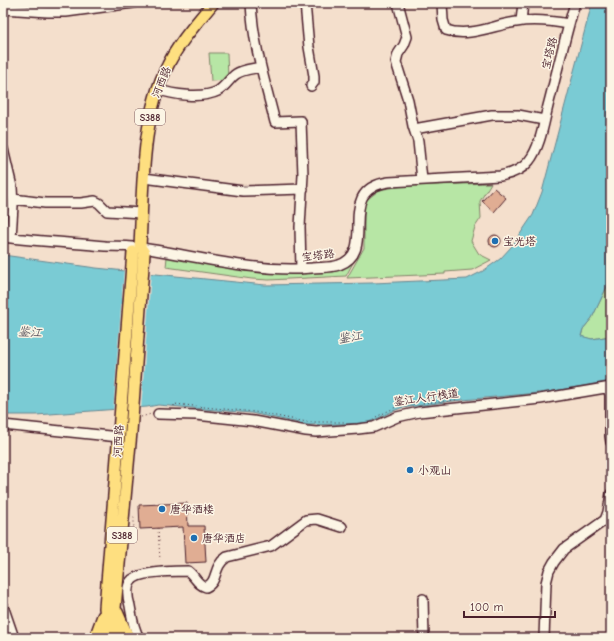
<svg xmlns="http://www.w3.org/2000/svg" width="614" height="641" font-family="'Comic Neue','LXGW WenKai TC',sans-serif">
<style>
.green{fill:#b7e6a5;stroke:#808268}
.water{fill:#7acbd4;stroke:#678690}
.pier{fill:#f4dfcc}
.building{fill:#e0ad93;stroke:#4a1f2b}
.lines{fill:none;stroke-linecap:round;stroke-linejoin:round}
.minor-casing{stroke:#4a1f2b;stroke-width:12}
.major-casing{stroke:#4a1f2b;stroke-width:14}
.path{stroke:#4a1f2b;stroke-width:1;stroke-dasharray:1 3;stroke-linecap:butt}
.minor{stroke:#fcf5e5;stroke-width:9}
.major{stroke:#fedf80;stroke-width:11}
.major-bridge-casing{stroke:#4a1f2b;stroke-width:14;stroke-linecap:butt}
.major-bridge{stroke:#fedf80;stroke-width:11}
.poi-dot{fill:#1f6fb2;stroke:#fcf5e5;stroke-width:1.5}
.labels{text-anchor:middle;stroke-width:3;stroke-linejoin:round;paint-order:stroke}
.shield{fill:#fcf5e5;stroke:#7f5f63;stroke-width:1}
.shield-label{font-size:10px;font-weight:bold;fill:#4a1f2b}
.street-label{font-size:11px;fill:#4a1f2b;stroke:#fcf5e5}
.poi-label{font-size:11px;fill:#4a1f2b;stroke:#fcf5e5;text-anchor:start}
.water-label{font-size:12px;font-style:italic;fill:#58535e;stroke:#fcf5e5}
</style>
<rect width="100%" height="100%" fill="#f4dfcc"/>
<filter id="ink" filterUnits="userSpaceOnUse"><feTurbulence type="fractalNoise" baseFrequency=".025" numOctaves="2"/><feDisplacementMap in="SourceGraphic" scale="8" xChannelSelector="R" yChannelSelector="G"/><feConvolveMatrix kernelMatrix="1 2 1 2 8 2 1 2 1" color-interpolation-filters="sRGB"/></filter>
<g filter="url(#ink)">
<path class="green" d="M 209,53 L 227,53 L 228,80 L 211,81 Z
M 491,183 L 480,201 L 481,218 L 475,227 L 471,241 L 479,254 L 491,260 L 472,270 L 445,272 L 445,274 L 347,278 L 364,248 L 364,202 L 378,191 L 384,189 L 403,186 Z
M 167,257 L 279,273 L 302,273 L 342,269 L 356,257 L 346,276 L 269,280 L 252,279 L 166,267 Z
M 611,278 L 611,336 L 592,339 L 581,337 L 583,329 L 592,318 Z"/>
<path class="water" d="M 592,3 L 611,3 L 611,278 L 592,318 L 583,329 L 581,336 L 592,339 L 611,336 L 611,381 L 548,392 L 452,401 L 401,408 L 393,411 L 368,423 L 309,425 L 251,413 L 158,405 L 147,407 L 36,415 L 3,415 L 3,255 L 96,268 L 265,285 L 373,283 L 467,279 L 483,271 L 500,259 L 512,246 L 533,215 L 542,192 Z"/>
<path class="pier" d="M 124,268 L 151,271 L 141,410 L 113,412 Z"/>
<path class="building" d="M 494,188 L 506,198 L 494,212 L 482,201 Z
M489 241a6 6 0 1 1 12 0a6 6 0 1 1-12 0Z
M 187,503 L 188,526 L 204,526 L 206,562 L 185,563 L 183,527 L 140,529 L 139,505 Z"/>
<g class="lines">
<g class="minor-casing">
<path id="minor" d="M 251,3 C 253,44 265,82 275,122 L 301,121 L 303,175 L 300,227 L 301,269
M 305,3 L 309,47 L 314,76 L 314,82 L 311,86
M 398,3 L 407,37 L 404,45 L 398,54 L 396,62 L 408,100 L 413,126 L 418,141 L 422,180
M 442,3 L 443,20 L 446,30 C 469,38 494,25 516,22 C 533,19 552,21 569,24
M 3,9 L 48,12 L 66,12 L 133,3
M 521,21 L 523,3
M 157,89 C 173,95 202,99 218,91 C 226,86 230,78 236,74 C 243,69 253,69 261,67
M 414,129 L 492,115 L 518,115 L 544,120
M 3,149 L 12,187 L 13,206 L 11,238
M 144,178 L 243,191 L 303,189
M 13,199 L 45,203 L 81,203 L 95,201 L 99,203 L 107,211 L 142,213
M 3,237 C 37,241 71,243 105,246 C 117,246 130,246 142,248 C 198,256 255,273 312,268 C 321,267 331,268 339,265 C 380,251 332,190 389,182 L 500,176 C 511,174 522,170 529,161 C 540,148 544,122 548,106 C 557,72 565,37 575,3
M 608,387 L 610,395 L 610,436 L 611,442
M 158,414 L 196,415 L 253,421 L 306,431 L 316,432 L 358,429 L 374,427 L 397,417 L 419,412 L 540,399 L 611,387
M 3,425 L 119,437
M 423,599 L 424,638
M 3,606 L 14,638
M 139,638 C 133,628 132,617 130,606 C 128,599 126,587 131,581 C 138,571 176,571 188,571 C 195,576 197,585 206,587 C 219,581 212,567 227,557 L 271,546 L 306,520 L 317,519 L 342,527
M 544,638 L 546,583 L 549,571 L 554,562 L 564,549 L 605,520 L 608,512 L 611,494"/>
</g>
<g class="major-casing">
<path id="major" d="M 144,253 L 140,247 C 143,190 141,116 168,65 C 179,42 197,23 213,3
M 117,612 L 127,635 L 130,638
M 95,638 L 103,616
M 108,638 L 105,608 L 119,432
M 117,638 L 115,626 L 115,608 L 131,432"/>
</g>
<path class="path" d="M 423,403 L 456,400
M 174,406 L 174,404 L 255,412 L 307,422 L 346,422
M 141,417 L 151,414
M 376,417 L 396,407 L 416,404
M 158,528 L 160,560
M 131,534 L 134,525 L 134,517"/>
<use href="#minor" class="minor"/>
<use href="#major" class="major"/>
<g class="major-bridge-casing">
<path id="major-bridge" d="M 119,432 L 133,252
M 131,432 L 144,253"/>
</g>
<use href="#major-bridge" class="major-bridge"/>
</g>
</g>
<g class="poi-dot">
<circle cx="495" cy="241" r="4"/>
<circle cx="410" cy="470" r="4"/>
<circle cx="162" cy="509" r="4"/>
<circle cx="194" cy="538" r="4"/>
</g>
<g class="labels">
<g class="shield">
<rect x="135" y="109" width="30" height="16" rx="3"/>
<rect x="107" y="527" width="30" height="16" rx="3"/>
</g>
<g class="shield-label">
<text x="150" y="121">S388</text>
<text x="122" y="539">S388</text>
</g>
<g class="street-label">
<text transform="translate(549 53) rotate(-76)" y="4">宝塔路</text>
<text transform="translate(161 82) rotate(-68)" y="4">河西路</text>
<text transform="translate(318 255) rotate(-7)" y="4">宝塔路</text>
<text transform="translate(426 397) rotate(-8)" y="4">鉴江人行栈道</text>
<text transform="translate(118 441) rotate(-86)" y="4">河西路</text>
</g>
<g class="poi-label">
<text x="503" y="245">宝光塔</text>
<text x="418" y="474">小观山</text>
<text x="170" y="513">唐华酒楼</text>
<text x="202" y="542">唐华酒店</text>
</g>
<g class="water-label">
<text transform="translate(30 332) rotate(3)" y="4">鉴江</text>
<text transform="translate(350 337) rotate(-9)" y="4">鉴江</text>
</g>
</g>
<rect width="614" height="641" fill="none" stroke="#fcf5e5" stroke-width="16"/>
<rect x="8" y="8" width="598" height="625" fill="none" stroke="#4a1f2b" stroke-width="1.5" filter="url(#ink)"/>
<path d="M464 611v6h91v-6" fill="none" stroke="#4a1f2b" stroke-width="2"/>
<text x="470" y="611" font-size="12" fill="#4a1f2b" stroke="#fcf5e5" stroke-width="3" paint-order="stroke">100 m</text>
</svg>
